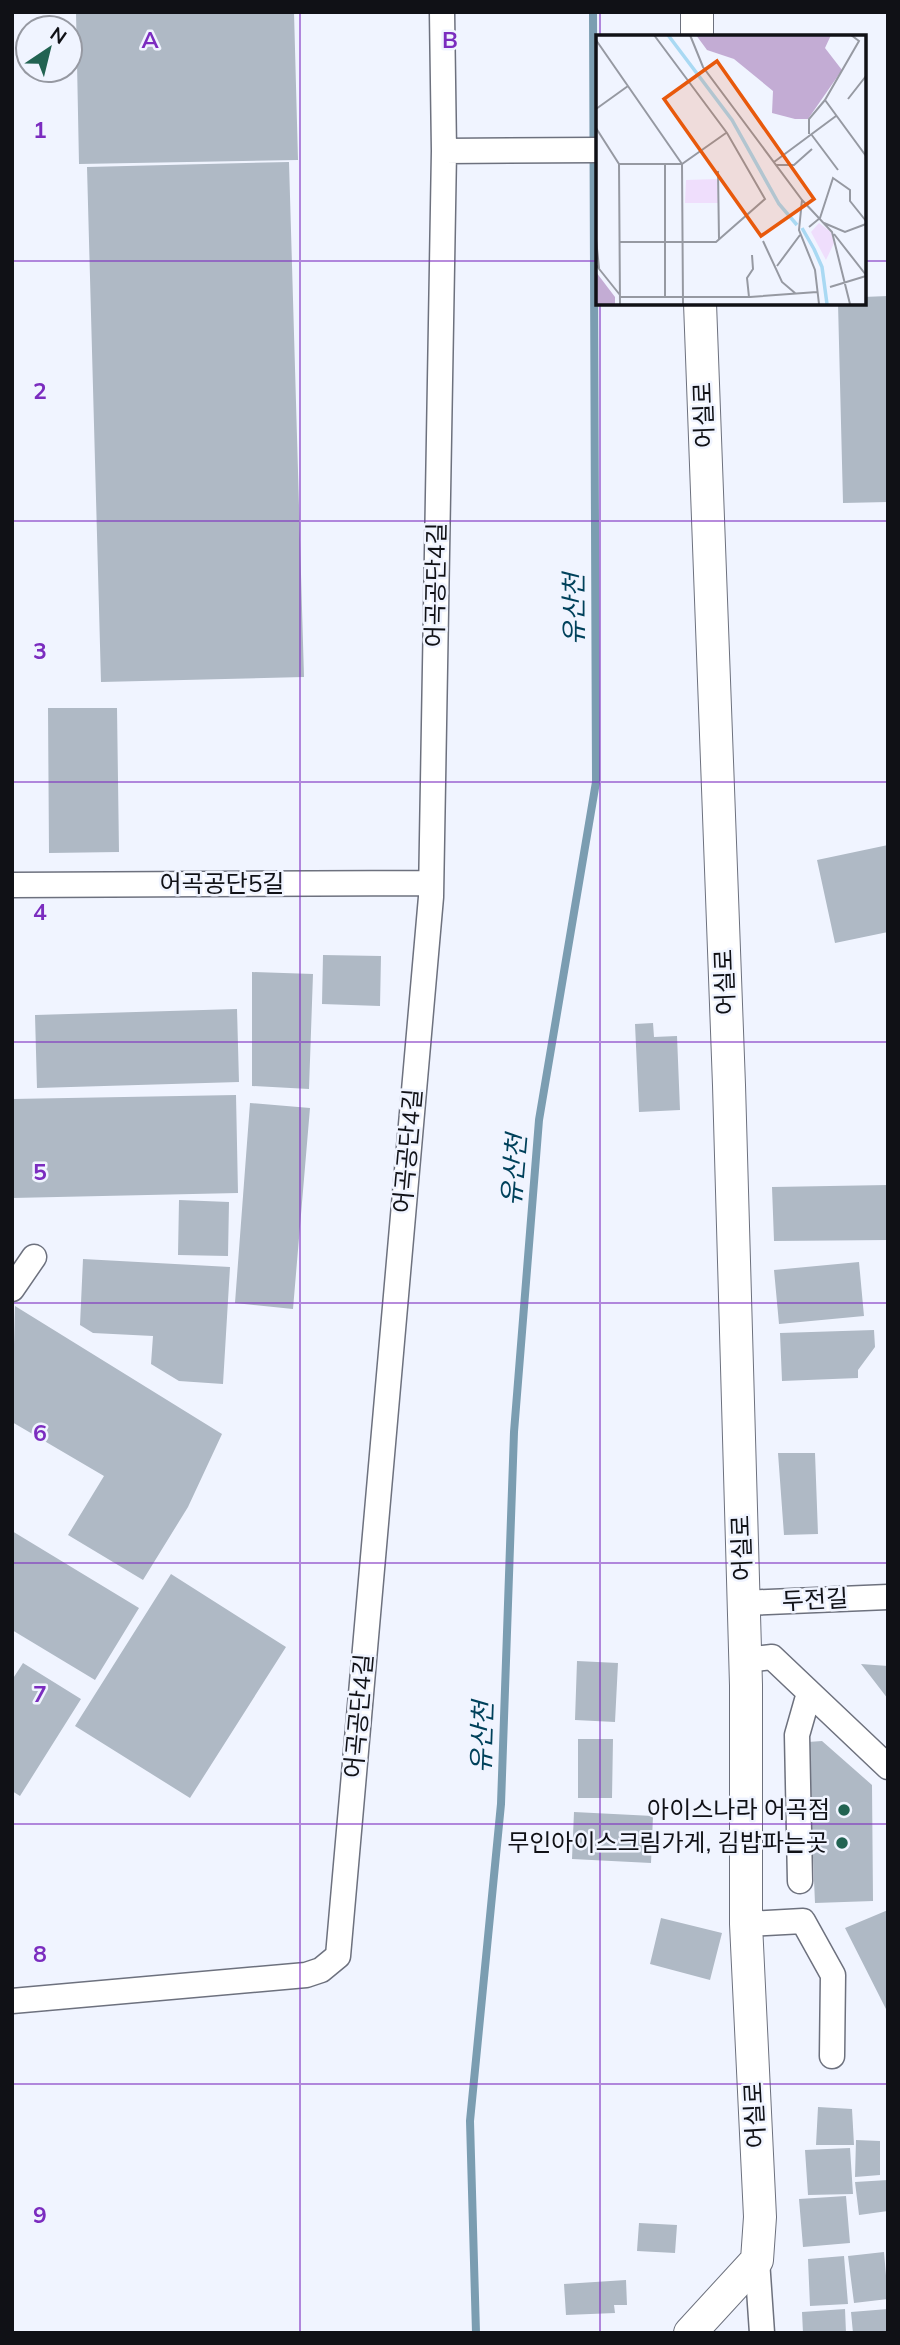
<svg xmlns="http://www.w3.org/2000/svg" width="900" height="2345" font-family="Mulish,'Noto Sans KR',sans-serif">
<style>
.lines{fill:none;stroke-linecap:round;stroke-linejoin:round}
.stream{stroke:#7b9db1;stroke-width:8}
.building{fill:#afb9c5}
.minor-casing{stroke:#6d717e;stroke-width:27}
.major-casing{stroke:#6d717e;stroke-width:34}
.minor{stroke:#fff;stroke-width:24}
.major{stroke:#fff;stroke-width:32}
.grid{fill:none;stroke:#7b2cbf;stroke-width:2;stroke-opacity:0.55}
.poi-dot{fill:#226352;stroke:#f0f4ff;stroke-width:2.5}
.labels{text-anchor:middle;stroke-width:5;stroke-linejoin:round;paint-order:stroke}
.street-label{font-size:24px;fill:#101116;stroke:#f0f4ff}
.poi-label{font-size:24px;fill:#101116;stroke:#f0f4ff;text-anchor:end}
.water-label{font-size:26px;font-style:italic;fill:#00415b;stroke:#f0f4ff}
.inset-river{fill:none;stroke:#a9d9f3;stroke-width:3.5}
.inset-road{fill:none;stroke:#9699a2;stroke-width:2}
.view{fill:#e8590c;fill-opacity:0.15;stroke:#e8590c;stroke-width:3.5}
.inset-edge{fill:none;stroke:#101116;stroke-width:3.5}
.grid-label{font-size:23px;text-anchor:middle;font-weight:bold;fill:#7b2cbf;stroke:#f0f4ff;stroke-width:5;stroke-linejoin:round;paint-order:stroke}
</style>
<rect width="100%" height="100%" fill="#f0f4ff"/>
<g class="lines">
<path class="stream" d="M 476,2333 L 470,2121 L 501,1804 L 514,1432 L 539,1120 L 596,782 L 593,12"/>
</g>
<path class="building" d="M 76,12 L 294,12 L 298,160 L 79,164 Z
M 289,162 L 304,677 L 101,682 L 87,167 Z
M 888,296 L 888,502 L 843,503 L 838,303 L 863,303 L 863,297 Z
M 48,708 L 117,708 L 119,852 L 49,853 Z
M 888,845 L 888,932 L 835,943 L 817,860 Z
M 323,955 L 381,956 L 380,1006 L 322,1004 Z
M 252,972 L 313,974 L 309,1089 L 252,1086 Z
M 237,1009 L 239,1082 L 37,1088 L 35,1015 Z
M 653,1023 L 654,1037 L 677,1036 L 680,1110 L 639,1112 L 635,1024 Z
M 236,1095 L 238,1193 L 12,1198 L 12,1099 Z
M 250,1103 L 310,1108 L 293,1309 L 235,1303 Z
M 888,1185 L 888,1240 L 774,1241 L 772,1187 Z
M 179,1200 L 229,1202 L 228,1256 L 178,1255 Z
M 83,1259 L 230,1267 L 223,1384 L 179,1381 L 151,1364 L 153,1336 L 93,1333 L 80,1325 Z
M 859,1262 L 864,1316 L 779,1324 L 774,1270 Z
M 15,1306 L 222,1434 L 188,1507 L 143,1580 L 68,1535 L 104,1476 L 12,1422 Z
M 874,1330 L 875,1347 L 858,1370 L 858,1378 L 782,1381 L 780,1333 Z
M 778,1453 L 815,1453 L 818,1534 L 784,1535 Z
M 12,1531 L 139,1608 L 95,1680 L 12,1630 Z
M 171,1574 L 286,1647 L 190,1798 L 75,1726 Z
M 577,1661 L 618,1663 L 615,1722 L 575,1720 Z
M 23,1663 L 81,1699 L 20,1796 L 12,1791 L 12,1680 Z
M 861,1664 L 888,1666 L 888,1699 Z
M 578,1739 L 613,1739 L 612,1798 L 578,1798 Z
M 822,1741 L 872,1785 L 873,1901 L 815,1903 L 808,1742 Z
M 574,1812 L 653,1816 L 651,1863 L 572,1859 Z
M 888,1910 L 888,2013 L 845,1928 Z
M 661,1918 L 722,1933 L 710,1980 L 650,1964 Z
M 818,2107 L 852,2109 L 854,2145 L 816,2145 Z
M 856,2140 L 880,2141 L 880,2175 L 855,2177 Z
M 850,2148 L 853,2194 L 808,2195 L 805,2150 Z
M 888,2180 L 888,2211 L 859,2215 L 855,2182 Z
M 846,2196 L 850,2243 L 803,2247 L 799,2199 Z
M 639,2223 L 677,2225 L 675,2253 L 637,2251 Z
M 884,2252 L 888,2299 L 854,2303 L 848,2256 Z
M 844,2256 L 848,2304 L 810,2306 L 808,2259 Z
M 626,2280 L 627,2305 L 614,2305 L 615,2313 L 566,2315 L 564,2284 Z
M 845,2309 L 846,2333 L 803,2333 L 802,2312 Z
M 888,2309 L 888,2333 L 853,2333 L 851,2312 Z"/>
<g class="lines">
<g class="minor-casing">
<path id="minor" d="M 444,151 L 597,150
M 12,885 L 431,883
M 12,1289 L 34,1257
M 743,1603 L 888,1597
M 745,1660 L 772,1657 L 888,1767
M 800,1881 L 797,1735 L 809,1693
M 746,1924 L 803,1921 L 833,1975 L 832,2056
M 12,2001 L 306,1975 L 321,1970 L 338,1956 L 431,897 L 444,151 L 442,12
M 757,2260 L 762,2333"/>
</g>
<g class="major-casing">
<path id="major" d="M 697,12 L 697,37
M 690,2333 L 757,2260 L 760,2217 L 746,1924 L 746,1685 L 729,1085 L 700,303"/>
</g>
<use href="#minor" class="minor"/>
<use href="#major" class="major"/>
</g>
<path class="grid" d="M 300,12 L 300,2333M 600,12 L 600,37M 12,261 L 597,261M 863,261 L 888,261M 600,303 L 600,2333M 12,521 L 888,521M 12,782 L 888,782M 12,1042 L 888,1042M 12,1303 L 888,1303M 12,1563 L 888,1563M 12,1824 L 888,1824M 12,2084 L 888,2084"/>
<g class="poi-dot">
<circle cx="844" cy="1810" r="7"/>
<circle cx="842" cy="1843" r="7"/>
</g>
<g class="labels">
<g class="street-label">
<text transform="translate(704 415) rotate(-92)" y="8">어실로</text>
<text transform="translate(436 585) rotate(-89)" y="8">어곡공단4길</text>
<text x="222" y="892">어곡공단5길</text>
<text transform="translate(725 982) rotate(-92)" y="8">어실로</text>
<text transform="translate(408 1151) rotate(-85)" y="8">어곡공단4길</text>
<text transform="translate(742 1548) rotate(-92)" y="8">어실로</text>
<text transform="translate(815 1600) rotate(-3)" y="8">두전길</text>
<text transform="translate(359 1716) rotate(-85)" y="8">어곡공단4길</text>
<text transform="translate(755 2115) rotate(-93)" y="8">어실로</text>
</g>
<g class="poi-label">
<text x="830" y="1818">아이스나라 어곡점</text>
<text x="828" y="1851">무인아이스크림가게, 김밥파는곳</text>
</g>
<g class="water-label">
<text transform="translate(574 609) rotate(-90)" y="9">유산천</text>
<text transform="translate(514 1170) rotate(-85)" y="9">유산천</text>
<text transform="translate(482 1737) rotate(-88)" y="9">유산천</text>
</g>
</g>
<g transform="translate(596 35)">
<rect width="270" height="270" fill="#f0f4ff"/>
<path d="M 121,144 L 122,168 L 89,168 L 90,145 ZM 223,188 L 235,197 L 238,208 L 230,225 L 215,197 Z" fill="#efdefc"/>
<path d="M 100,0 L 235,0 L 229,13 L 246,35 L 212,84 L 199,84 L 176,78 L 177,56 L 138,24 L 111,15 ZM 0,237 L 19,262 L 19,269 L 0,269 Z" fill="#c3acd4"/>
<path class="inset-river" d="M 72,0 L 136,85 L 183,169 L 201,190M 206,193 L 218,214M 218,214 L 226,232 L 231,269"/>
<path class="inset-road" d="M 94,0 L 107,32 L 206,165 L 203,195 L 219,235 L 223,269M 255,0 L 263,6 L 229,65 L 270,121M 0,5 L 86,129 L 87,269M 252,64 L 270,41M 0,74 L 32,51M 0,93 L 23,129 L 24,269M 213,99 L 213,84 L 229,65M 215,99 L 242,135M 178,127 L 240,81M 23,129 L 86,129 L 130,98M 180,130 L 198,130 L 216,114M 122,136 L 123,204M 206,165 L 236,197 L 254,269M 228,188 L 249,197 L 270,189M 213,192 L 224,183 L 237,143 L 254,155 L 254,166 L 270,186M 238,199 L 270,240M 0,204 L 3,233M 167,206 L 186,247 L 199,258M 24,207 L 120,207 L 169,164 L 131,98 L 58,0M 0,230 L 24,260M 181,231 L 204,200M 234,252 L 270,241M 24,262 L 154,262 L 221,257M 69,262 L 69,129M 153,262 L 151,243 L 157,234 L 156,220"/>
<path class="view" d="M 121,26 L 218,164 L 165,201 L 68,64 Z"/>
<rect width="270" height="270" class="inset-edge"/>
</g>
<g class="grid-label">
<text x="150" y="48">A</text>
<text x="450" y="48">B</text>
<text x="40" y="138">1</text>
<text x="40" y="399">2</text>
<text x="40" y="659">3</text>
<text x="40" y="920">4</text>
<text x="40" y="1180">5</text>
<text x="40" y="1441">6</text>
<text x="40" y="1702">7</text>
<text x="40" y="1962">8</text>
<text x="40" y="2223">9</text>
</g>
<rect width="900" height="2345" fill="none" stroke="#101116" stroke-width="28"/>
<g transform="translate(49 49) rotate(35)"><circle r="33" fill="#f0f4ff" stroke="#9699a2" stroke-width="2"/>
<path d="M0-5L12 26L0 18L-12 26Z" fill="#226352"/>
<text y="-10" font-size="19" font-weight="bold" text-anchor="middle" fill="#101116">N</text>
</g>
</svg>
